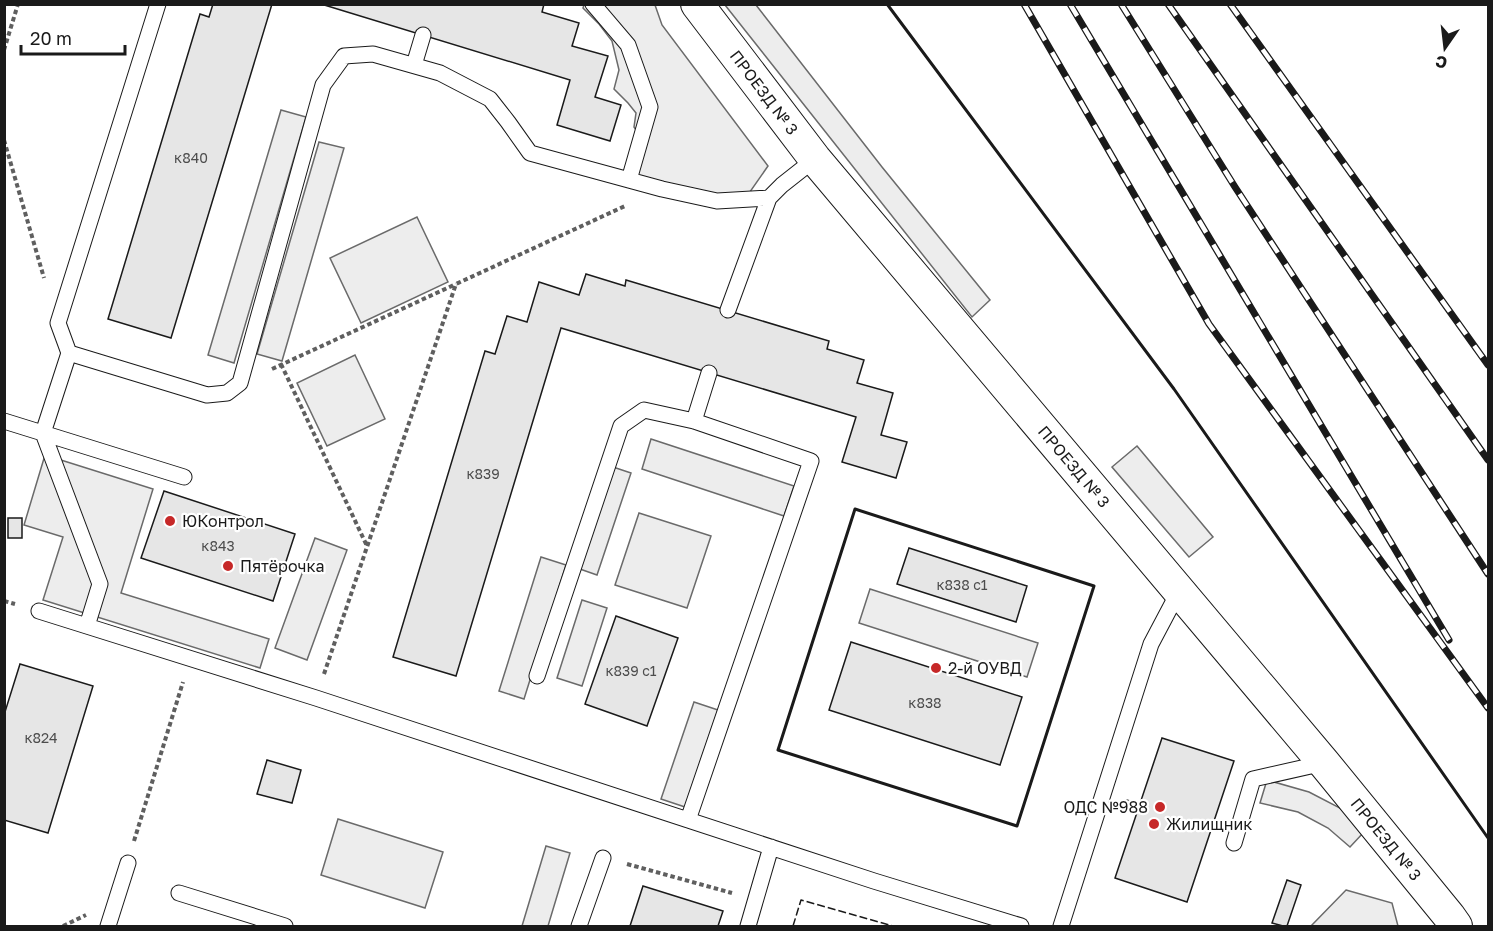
<svg xmlns="http://www.w3.org/2000/svg" width="1493" height="931" font-family="'Golos Text',sans-serif">
<style>
.built{fill:#ededed;stroke:#6a6a6a;stroke-width:1.5}
.building{fill:#e6e6e6;stroke:#1a1a1a;stroke-width:1.5}
.lines{fill:none;stroke-linecap:round;stroke-linejoin:round}
.service-casing{stroke:#1a1a1a;stroke-width:17}
.minor-casing{stroke:#1a1a1a;stroke-width:34}
.path{stroke:#5f5f5f;stroke-width:4;stroke-dasharray:4.5 3;stroke-linecap:butt}
.service{stroke:#fff;stroke-width:15}
.minor{stroke:#fff;stroke-width:32}
.rail-casing{stroke:#1a1a1a;stroke-width:7}
.rail{stroke:#fff;stroke-width:4.5;stroke-dasharray:14;stroke-linecap:butt}
.fence{stroke:#1a1a1a;stroke-width:1.5;stroke-dasharray:8 3;stroke-linecap:butt}
.wall{stroke:#1a1a1a;stroke-width:3}
.poi-dot{fill:#c62828;stroke:#fff;stroke-width:2}
.labels{text-anchor:middle;stroke-width:4.5;stroke-linejoin:round;paint-order:stroke}
.number-label{font-size:14px;fill:#4d4d4d}
.street-label{font-size:16px;fill:#1a1a1a;stroke:#fff}
.poi-label{font-size:16px;fill:#1a1a1a;stroke:#fff;text-anchor:start}
</style>
<rect width="100%" height="100%" fill="#fff"/>
<path class="built" d="M 584,5 L 655,5 L 662,25 L 768,166 L 745,199 L 629,180 L 641,137 L 634,127 L 636,113 L 628,103 L 614,89 L 619,70 L 612,41 L 599,24 L 583,8 Z
M 725,5 L 756,5 L 882,167 L 990,300 L 972,317 Z
M 281,110 L 306,117 L 234,363 L 208,355 Z
M 319,142 L 344,148 L 282,361 L 257,354 Z
M 417,217 L 448,282 L 361,323 L 330,258 Z
M 355,355 L 385,419 L 327,446 L 297,383 Z
M 651,439 L 794,486 L 784,516 L 642,469 Z
M 1137,446 L 1213,537 L 1189,557 L 1112,467 Z
M 45,455 L 153,489 L 121,593 L 269,639 L 260,668 L 43,600 L 63,537 L 24,525 Z
M 610,466 L 631,473 L 597,575 L 577,568 Z
M 639,513 L 711,536 L 687,608 L 615,585 Z
M 315,538 L 347,550 L 307,660 L 275,648 Z
M 541,557 L 566,565 L 524,699 L 499,691 Z
M 870,589 L 1038,643 L 1027,677 L 859,623 Z
M 582,600 L 607,608 L 582,686 L 557,678 Z
M 694,702 L 718,710 L 685,807 L 661,799 Z
M 1267,780 L 1309,792 L 1340,808 L 1364,832 L 1350,847 L 1328,828 L 1298,812 L 1260,803 Z
M 338,819 L 443,852 L 425,908 L 321,875 Z
M 546,846 L 570,853 L 548,926 L 522,926 Z
M 1346,890 L 1392,903 L 1398,926 L 1311,926 Z"/>
<path class="building" d="M 213,4 L 272,4 L 171,338 L 108,319 L 200,14 L 209,17 Z
M 321,4 L 544,4 L 542,12 L 579,23 L 572,46 L 608,56 L 595,97 L 621,105 L 610,141 L 557,125 L 570,80 Z
M 586,274 L 625,286 L 626,280 L 829,341 L 827,349 L 864,360 L 857,383 L 893,393 L 881,435 L 907,442 L 896,478 L 842,462 L 856,417 L 561,328 L 456,676 L 393,657 L 485,351 L 495,354 L 507,316 L 527,322 L 539,282 L 579,295 Z
M 164,491 L 295,534 L 273,601 L 141,558 Z
M 8,518 L 22,518 L 22,538 L 8,538 Z
M 909,548 L 1027,586 L 1016,622 L 897,584 Z
M 616,616 L 678,638 L 647,726 L 585,704 Z
M 851,642 L 1022,697 L 1000,765 L 829,710 Z
M 20,664 L 93,686 L 48,833 L 4,820 L 4,715 Z
M 1162,738 L 1234,761 L 1187,902 L 1115,878 Z
M 267,760 L 301,770 L 292,803 L 257,794 Z
M 1287,880 L 1301,885 L 1287,926 L 1283,926 L 1272,923 Z
M 643,886 L 723,911 L 718,926 L 630,926 Z"/>
<g class="lines">
<g class="service-casing">
<path id="service" d="M 593,4 L 628,45 L 650,107 L 629,180
M 414,65 L 423,35
M 728,310 L 769,198
M 69,353 L 207,395 L 227,393 L 240,383 L 323,85 L 344,56 L 373,54 L 440,73 L 490,99 L 508,122 L 530,153 L 662,189 L 717,201 L 769,198 L 782,185 L 815,159
M 4,421 L 184,477
M 694,421 L 709,373
M 39,611 L 316,698 L 874,881 L 1021,926
M 87,626 L 100,584 L 43,433 L 69,353 L 58,323 L 158,4
M 537,676 L 621,426 L 644,410 L 694,421 L 811,461 L 688,820
M 1234,843 L 1253,779 L 1324,763
M 179,893 L 285,926
M 108,926 L 128,863
M 579,926 L 603,858
M 748,926 L 771,847
M 1061,926 L 1151,644 L 1179,591"/>
</g>
<g class="minor-casing">
<g id="minor">
<path id="s1" d="M 697,4 L 815,159 L 1324,763 L 1449,916 L 1456,926"/>
</g>
</g>
<path class="path" d="M 4,50 L 18,4
M 4,140 L 44,278
M 281,364 L 367,546
M 272,369 L 456,284
M 4,601 L 15,604
M 324,674 L 456,284 L 625,206
M 1126,801 L 1139,805
M 134,841 L 183,682
M 627,864 L 732,893
M 63,926 L 86,915"/>
<use href="#service" class="service"/>
<use href="#minor" class="minor"/>
<g class="rail-casing">
<path id="rail" d="M 1024,4 L 1209,324 L 1488,708
M 1070,4 L 1449,640
M 1121,4 L 1235,187 L 1488,574
M 1168,4 L 1488,460
M 1230,4 L 1488,365"/>
</g>
<use href="#rail" class="rail"/>
<path class="fence" d="M 793,926 L 801,900 L 893,926"/>
<path class="wall" d="M 887,4 L 1174,389 L 1488,838
M 855,509 L 1094,586 L 1017,826 L 778,750 Z"/>
</g>
<g class="poi-dot">
<circle cx="170" cy="521" r="6"/>
<circle cx="228" cy="566" r="6"/>
<circle cx="936" cy="668" r="6"/>
<circle cx="1160" cy="807" r="6"/>
<circle cx="1154" cy="824" r="6"/>
</g>
<g class="labels">
<g class="number-label">
<text x="191" y="163">к840</text>
<text x="483" y="479">к839</text>
<text x="218" y="551">к843</text>
<text x="962" y="590">к838 с1</text>
<text x="631" y="676">к839 с1</text>
<text x="925" y="708">к838</text>
<text x="41" y="743">к824</text>
</g>
<g class="street-label">
<text dy="6" stroke="none"><textPath href="#s1" startOffset="111">ПРОЕЗД № 3</textPath></text>
<text dy="6" stroke="none"><textPath href="#s1" startOffset="597">ПРОЕЗД № 3</textPath></text>
<text dy="6" stroke="none"><textPath href="#s1" startOffset="1083">ПРОЕЗД № 3</textPath></text>
</g>
<g class="poi-label">
<text x="182" y="527">ЮКонтрол</text>
<text x="240" y="572">Пятёрочка</text>
<text x="948" y="674">2-й ОУВД</text>
<text x="1148" y="813" text-anchor="end">ОДС №988</text>
<text x="1166" y="830">Жилищник</text>
</g>
</g>
<rect width="1493" height="931" fill="none" stroke="#1a1a1a" stroke-width="12"/>
<g transform="translate(1445 48) rotate(194)" stroke="#ffffff" stroke-width="4.5" paint-order="stroke">
<path d="M0-4.5L10 22L0 15L-10 22Z" fill="#1a1a1a"/>
<text y="-9" font-size="16" font-weight="bold" text-anchor="middle" fill="#1a1a1a">С</text>
</g>
<path d="M21 45v9h104v-9" fill="none" stroke="#1a1a1a" stroke-width="3"/>
<text x="30" y="45" font-size="18" fill="#1a1a1a" stroke="#ffffff" stroke-width="4.5" paint-order="stroke">20 m</text>
</svg>
